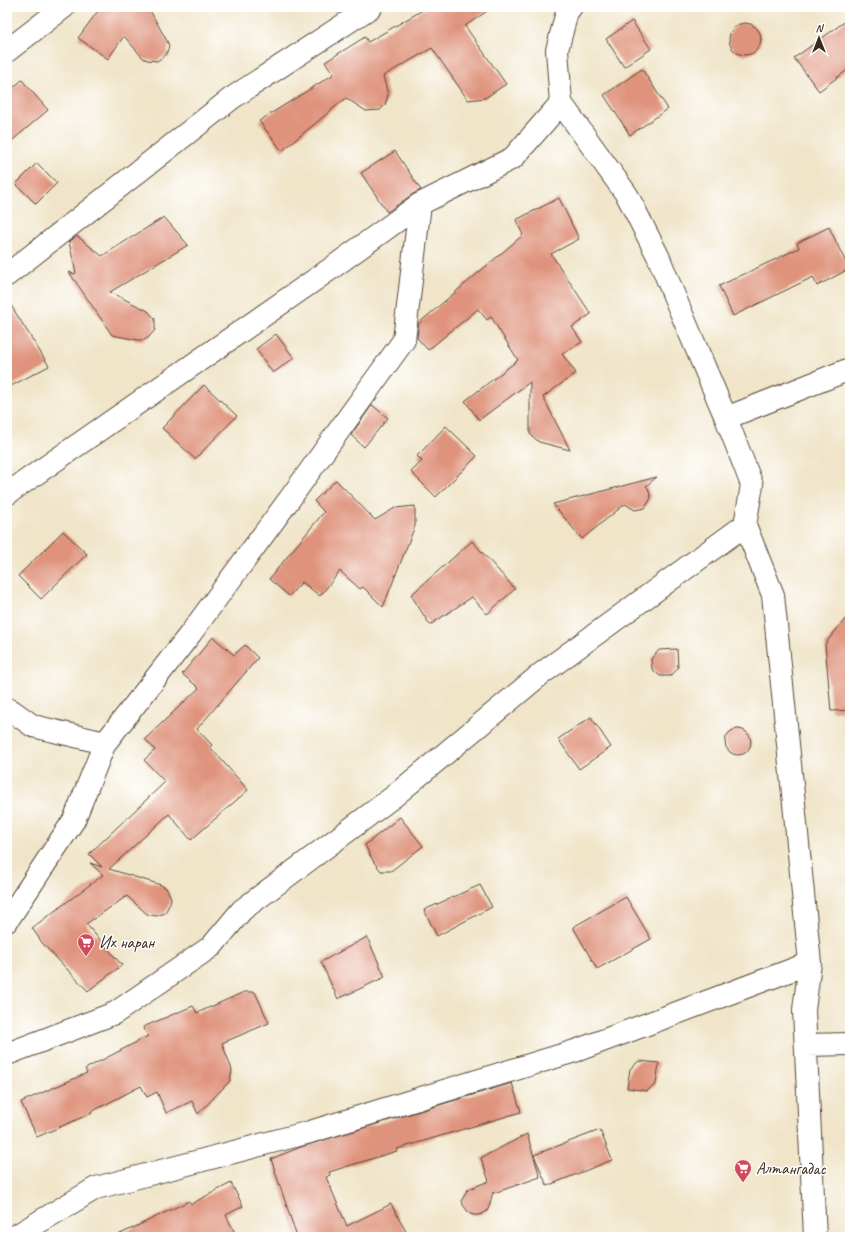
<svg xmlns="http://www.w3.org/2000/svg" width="857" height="1244" font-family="Caveat,sans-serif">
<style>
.building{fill:#df937c}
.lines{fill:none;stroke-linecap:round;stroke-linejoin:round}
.minor-casing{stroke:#564638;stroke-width:24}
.minor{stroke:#fff;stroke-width:22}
.labels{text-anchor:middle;stroke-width:3;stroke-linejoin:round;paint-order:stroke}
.poi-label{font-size:17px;fill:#3b2a1e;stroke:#fff;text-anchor:start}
</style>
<rect width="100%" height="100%" fill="#fff"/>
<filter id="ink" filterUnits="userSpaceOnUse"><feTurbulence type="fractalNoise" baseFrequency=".025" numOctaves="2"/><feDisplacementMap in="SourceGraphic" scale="8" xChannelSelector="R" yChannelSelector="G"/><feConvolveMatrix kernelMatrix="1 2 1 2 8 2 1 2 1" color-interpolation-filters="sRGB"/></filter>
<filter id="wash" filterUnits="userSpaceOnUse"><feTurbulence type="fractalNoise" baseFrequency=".012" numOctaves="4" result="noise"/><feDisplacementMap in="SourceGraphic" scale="16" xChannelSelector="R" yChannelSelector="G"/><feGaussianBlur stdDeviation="0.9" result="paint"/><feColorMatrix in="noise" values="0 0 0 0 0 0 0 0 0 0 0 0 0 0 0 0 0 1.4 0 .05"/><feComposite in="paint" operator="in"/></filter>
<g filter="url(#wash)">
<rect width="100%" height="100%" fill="#f0e5c9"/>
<g id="blocks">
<path class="building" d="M 99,7 L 148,7 L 167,41 L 169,46 L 166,55 L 157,61 L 147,60 L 143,58 L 124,36 L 108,59 L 78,38 L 100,8 Z
M 428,7 L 493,7 L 465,26 L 506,84 L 485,98 L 468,100 L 432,48 L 383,76 L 388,95 L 385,105 L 380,110 L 366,111 L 346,98 L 282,151 L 259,121 L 334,74 L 325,62 L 365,37 L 368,42 Z
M 850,18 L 850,68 L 819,91 L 794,58 Z
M 632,21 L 651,49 L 624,67 L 606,39 Z
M729 39a16 16 0 1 1 32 0a16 16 0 1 1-32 0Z
M 642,69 L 668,109 L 630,135 L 604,95 Z
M 22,80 L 48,110 L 7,145 L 7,93 Z
M 395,151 L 421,190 L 413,194 L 387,212 L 361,173 Z
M 37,163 L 57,183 L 36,204 L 16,184 Z
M 559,198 L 579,239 L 551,254 L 591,314 L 572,327 L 582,342 L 562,354 L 576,373 L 543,397 L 570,450 L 539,442 L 530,434 L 530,382 L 479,420 L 465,401 L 518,360 L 491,317 L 487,320 L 478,309 L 428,350 L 417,338 L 419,323 L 523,235 L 516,220 Z
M 164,217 L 188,245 L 110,292 L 148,311 L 155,319 L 155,330 L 148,338 L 143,340 L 138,340 L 112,335 L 69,272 L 74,274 L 76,273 L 69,242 L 77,236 L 102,256 Z
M 829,227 L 849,269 L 817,286 L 813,277 L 733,316 L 719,286 L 799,248 L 797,243 Z
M 7,299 L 49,366 L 7,388 Z
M 276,334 L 294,358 L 273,373 L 256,349 Z
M 204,385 L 237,416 L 195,459 L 162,428 Z
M 372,405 L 388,418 L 364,447 L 351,435 Z
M 446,426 L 477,456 L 436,497 L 411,472 L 422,461 L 417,456 Z
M 657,477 L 646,486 L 648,488 L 651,498 L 645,508 L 635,510 L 625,504 L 582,539 L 553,504 Z
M 336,480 L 375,520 L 395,508 L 415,506 L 415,526 L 383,607 L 363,587 L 360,589 L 340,571 L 320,596 L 302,582 L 289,596 L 269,579 L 324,512 L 314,501 Z
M 63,531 L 87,554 L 41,599 L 18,576 Z
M 472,541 L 515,589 L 487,614 L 472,597 L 430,625 L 411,595 Z
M 850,613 L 850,710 L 831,711 L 825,644 Z
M 213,637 L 234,655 L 245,645 L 258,658 L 197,729 L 212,745 L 210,747 L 248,790 L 191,840 L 169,814 L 109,869 L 161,885 L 166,888 L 169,893 L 171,898 L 170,903 L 165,913 L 156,916 L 151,915 L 147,914 L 127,896 L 86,924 L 122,965 L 88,991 L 43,944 L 32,928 L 103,875 L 90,863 L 102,867 L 89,854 L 165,782 L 144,760 L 155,750 L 145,739 L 199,688 L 182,674 Z
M 677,649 L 678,668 L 671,676 L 660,676 L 652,669 L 651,659 L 659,650 Z
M 591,717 L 611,747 L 579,769 L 558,739 Z
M725 742a13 13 0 1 1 26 0a13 13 0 1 1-26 0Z
M 400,817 L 423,846 L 391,871 L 381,871 L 373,861 L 365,845 Z
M 480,885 L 492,907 L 437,936 L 424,910 Z
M 626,897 L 651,939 L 597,969 L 573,927 Z
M 367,937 L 385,977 L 338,999 L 321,962 Z
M 244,992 L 255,992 L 269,1023 L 222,1043 L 232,1070 L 230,1081 L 198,1114 L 192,1101 L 166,1113 L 157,1092 L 147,1097 L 141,1086 L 91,1112 L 92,1113 L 37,1137 L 21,1102 L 87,1073 L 85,1069 L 148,1036 L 143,1027 L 193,1006 L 197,1013 Z
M 639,1061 L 659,1063 L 656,1084 L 647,1091 L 627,1088 L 630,1069 Z
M 512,1083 L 521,1112 L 397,1149 L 397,1151 L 329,1172 L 330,1175 L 326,1177 L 347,1226 L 391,1204 L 409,1237 L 297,1237 L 271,1159 L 301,1147 Z
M 600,1130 L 612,1160 L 547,1186 L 534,1155 Z
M 527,1134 L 540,1177 L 494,1193 L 493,1192 L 489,1207 L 487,1211 L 482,1214 L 478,1215 L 473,1215 L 469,1213 L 463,1205 L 462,1200 L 466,1192 L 469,1189 L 489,1181 L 481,1158 Z
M 231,1183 L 243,1206 L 226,1215 L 237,1237 L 114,1237 L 189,1201 L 191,1204 Z"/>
</g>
</g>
<g filter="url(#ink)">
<use href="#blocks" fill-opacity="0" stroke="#564638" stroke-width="1"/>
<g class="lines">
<g class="minor-casing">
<path id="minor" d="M 7,51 L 64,7
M 561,103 L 627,195 L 658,256 L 675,298 L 726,418 L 752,485 L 745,525 L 773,595 L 810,963 L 804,1010 L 815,1237
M 7,275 L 232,98 L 371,7
M 726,418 L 850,369
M 7,494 L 329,270 L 420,204
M 7,709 L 12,711 L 33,726 L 105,743
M 7,921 L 74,820 L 105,743 L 191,633 L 294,493 L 404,340 L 420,204 L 513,158 L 561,103 L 557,50 L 567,12 L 571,7
M 806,1045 L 850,1044
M 7,1054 L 115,1013 L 212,946 L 242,910 L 393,797 L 541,674 L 745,525
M 14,1237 L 96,1188 L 310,1132 L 578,1050 L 810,963"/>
</g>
<use href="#minor" class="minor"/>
</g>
</g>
<defs>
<g id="supermarket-pin" transform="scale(0.9)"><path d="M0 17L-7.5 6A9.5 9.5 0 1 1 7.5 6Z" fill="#d1495b" stroke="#fff"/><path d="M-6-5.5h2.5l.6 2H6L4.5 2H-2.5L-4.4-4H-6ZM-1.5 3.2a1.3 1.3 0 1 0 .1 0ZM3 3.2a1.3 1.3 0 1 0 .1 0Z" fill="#fff"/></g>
</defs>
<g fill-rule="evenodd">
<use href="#supermarket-pin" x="86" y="942"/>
<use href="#supermarket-pin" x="743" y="1168"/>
</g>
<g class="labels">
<g class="poi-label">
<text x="99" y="948">Их наран</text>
<text x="756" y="1174">Алтангадас</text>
</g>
</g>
<rect width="857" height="1244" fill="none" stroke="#fff" stroke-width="24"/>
<g transform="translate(819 38)" stroke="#ffffff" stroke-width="3" paint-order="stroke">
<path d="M0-3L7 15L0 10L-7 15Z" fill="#3b2a1e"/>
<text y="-6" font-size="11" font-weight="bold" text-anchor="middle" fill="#3b2a1e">N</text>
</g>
</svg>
